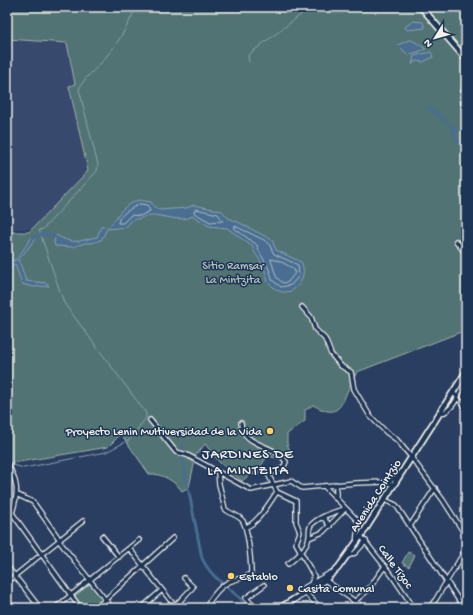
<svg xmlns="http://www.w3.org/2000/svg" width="473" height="615" font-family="'Gochi Hand',sans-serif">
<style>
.built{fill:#37496e}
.green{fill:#517373;stroke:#a2b2ae}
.water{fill:#4a6e91;stroke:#8ea2b4}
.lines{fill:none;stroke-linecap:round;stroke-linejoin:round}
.shore{stroke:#b0bdc5;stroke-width:1}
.stream{stroke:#8ea2b4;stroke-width:1}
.canal{stroke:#4a6e91;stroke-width:3}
.minor-casing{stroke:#f4f1e8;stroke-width:6}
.secondary-casing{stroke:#f4f1e8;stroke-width:8}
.minor{stroke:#1d3557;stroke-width:3.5}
.secondary{stroke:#1d3557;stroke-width:4.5}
.poi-dot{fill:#ffd166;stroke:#1d3557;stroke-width:1.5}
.labels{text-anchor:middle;stroke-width:3;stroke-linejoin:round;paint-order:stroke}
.park-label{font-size:12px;fill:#b3bfb9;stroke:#1d3557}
.poi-label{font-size:12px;fill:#f4f1e8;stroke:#1d3557;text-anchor:start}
.street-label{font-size:12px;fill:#f4f1e8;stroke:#1d3557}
.quarter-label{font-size:14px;letter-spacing:1px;fill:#f4f1e8;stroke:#1d3557}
</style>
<rect width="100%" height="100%" fill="#293e61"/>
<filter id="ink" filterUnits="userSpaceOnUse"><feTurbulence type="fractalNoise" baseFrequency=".025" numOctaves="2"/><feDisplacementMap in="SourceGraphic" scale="8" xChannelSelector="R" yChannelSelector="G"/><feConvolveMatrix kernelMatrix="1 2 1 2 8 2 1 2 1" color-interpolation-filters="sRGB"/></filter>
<g filter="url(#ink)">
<path class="built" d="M 7,39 L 67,43 L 94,168 L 35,229 L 7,229 Z"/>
<path class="green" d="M 7,7 L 466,7 L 466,330 L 357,372 C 354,378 350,385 347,392 C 339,413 333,416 313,405 L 305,410 L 305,421 L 287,434 L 287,444 L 291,452 C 287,461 276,458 268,456 L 259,468 L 259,474 L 257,475 L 251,474 L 242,481 L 220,463 L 205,444 L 193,459 L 194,465 L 189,487 L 182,491 C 175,481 161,473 149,474 L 121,434 L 108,447 L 7,464 L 7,232 L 29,232 L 88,171 L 69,86 L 75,84 L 67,43 L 7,39 Z
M 408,552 L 415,555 L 409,567 L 402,563 Z
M 91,583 L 105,600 L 94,608 L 84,608 L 75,596 Z"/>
<path class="water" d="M 413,21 L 423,22 L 425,28 L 407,30 L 405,27 Z
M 409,40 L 412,40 L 426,49 L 408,55 L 398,45 Z
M 431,52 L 433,57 L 423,62 L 415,61 L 412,65 L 414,56 Z
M 139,200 L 151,202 L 154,207 L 160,210 L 186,208 L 194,205 L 222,211 L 228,218 L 238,222 L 272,240 L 276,250 L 301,262 C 308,274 298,293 284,292 C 277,292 272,286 268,282 C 266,275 265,269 261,262 C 258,256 254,254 253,247 L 227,228 L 209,226 L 193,216 C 181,223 163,215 151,215 C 144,215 142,220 133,219 L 126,227 L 107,229 L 101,240 L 92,243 L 85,243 L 73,247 L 55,246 L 54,242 L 56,235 C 75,246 80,240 97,237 L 102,225 L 105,228 L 109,227 C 119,215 121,206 139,200 Z
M 32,237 L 35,239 L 18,261 L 20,263 L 26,281 L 47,283 L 49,286 L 33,287 L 22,284 L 15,264 L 7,269 L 7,261 L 16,260 Z"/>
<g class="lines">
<path class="shore" d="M 140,204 L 147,205 L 150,211 L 140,216 L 131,215 L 123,223 L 118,223 C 118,215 133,207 140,204 Z
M 196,209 L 218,214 L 223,221 L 210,222 L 194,213 Z
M 235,226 L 264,240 L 269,244 L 274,254 L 298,265 L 299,276 L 291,285 L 281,287 L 272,280 C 271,267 260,257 257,245 L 235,229 Z
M 271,259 L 280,261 L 294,269 L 295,273 L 288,282 L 283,283 L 277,278 Z"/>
<path class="stream" d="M 249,62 L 248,55 L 311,7
M 9,464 L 24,468 L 106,452 L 129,440 L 146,418 L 146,413 L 64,303 L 39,230 L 43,229 L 97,171 L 98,165 L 79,89 C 84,78 92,73 99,65 C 114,49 128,27 136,7"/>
<path class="canal" d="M 427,107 L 442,117 L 454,129
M 466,131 L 452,130 L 456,140 L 466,148
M 33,238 L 43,234 L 55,237
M 182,444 L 182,457 L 202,558 C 212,581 235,590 250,608"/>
<g class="minor-casing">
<path id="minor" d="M 456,241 L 466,254
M 302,307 L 311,317 L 315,329 L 325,339 L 331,354 L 341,366 L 351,372 L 354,389 L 370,416 L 386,432 L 397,440 L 411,457 L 443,500 L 466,536
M 453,392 L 466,408
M 439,412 L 443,413 C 457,406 459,392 466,379
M 150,420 L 176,452 L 187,455 L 251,490 L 291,481 L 302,488 L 356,483 L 385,482 L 395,485
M 241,423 C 242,447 276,444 286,462 L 283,468 L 270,473 L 269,476 L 277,492 L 296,501 L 296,522 L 300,532 L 296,543 L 314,576 L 311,584
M 7,463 C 18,482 19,492 12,513
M 388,482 L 400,475
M 324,486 L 359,522 C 360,529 355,534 357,542
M 18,495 L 33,502 L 60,540
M 336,499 L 336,484
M 385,500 L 396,505 L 464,608
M 12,513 L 80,608
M 323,517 L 330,526
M 410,526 L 435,488
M 246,527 C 258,523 269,503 277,492
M 102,536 L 119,557
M 361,536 L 393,577 L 414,608
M 309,538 L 323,532 L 345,509
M 59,541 L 112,608
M 129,548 L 174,605
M 346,557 L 355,553 L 366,541
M 288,564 C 296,558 307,548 309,537 C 310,533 308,529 311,525 C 320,516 333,512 345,509
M 7,566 L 40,608
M 325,580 L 364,608
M 7,582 L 83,521
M 179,602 L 186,608
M 354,602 L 368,590 L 385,566
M 146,604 L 162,590
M 55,608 L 139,540
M 96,608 L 173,538
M 170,608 L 179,602 L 193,587 L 184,578
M 206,608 C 211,597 222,583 234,580 C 240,578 245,578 251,573 C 251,562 248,527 242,520 C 238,515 230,514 225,509 L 219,484 L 218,473
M 255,608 L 246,598 L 264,585
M 320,608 L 302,589 L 330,573
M 429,608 L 436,599 L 466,549"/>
</g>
<g class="secondary-casing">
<path id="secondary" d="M 421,7 L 466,59
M 466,84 L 463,97 L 466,111
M 280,608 L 325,580 L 338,568 L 361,536 L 466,372"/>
</g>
<use href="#minor" class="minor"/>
<use href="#secondary" class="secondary"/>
</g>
</g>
<g class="poi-dot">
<circle cx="270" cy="431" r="4"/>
<circle cx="231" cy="576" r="4"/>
<circle cx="290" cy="588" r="4"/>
</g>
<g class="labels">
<g class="park-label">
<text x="233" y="269">Sitio Ramsar<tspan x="233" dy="14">La Mintzita</tspan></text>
</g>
<g class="poi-label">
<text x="262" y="435" text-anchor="end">Proyecto Lenin Multiversidad de la Vida</text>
<text x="239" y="580">Establo</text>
<text x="298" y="592">Casita Comunal</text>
</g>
<g class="street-label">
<text transform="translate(375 495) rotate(-57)" y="4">Avenida Cointzio</text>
<text transform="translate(396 566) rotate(54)" y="4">Calle Tizoc</text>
</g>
<g class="quarter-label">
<text x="248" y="458">JARDINES DE<tspan x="248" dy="16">LA MINTZITA</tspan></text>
</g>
</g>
<rect width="473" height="615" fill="none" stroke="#1d3557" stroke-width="24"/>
<rect x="12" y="12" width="449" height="591" fill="none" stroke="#f4f1e8" stroke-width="1.5" filter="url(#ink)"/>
<g transform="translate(435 38) rotate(233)" stroke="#1d3557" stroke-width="3" paint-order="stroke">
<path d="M0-3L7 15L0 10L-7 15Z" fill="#f4f1e8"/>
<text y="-6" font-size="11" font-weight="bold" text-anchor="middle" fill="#f4f1e8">N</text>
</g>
</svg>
